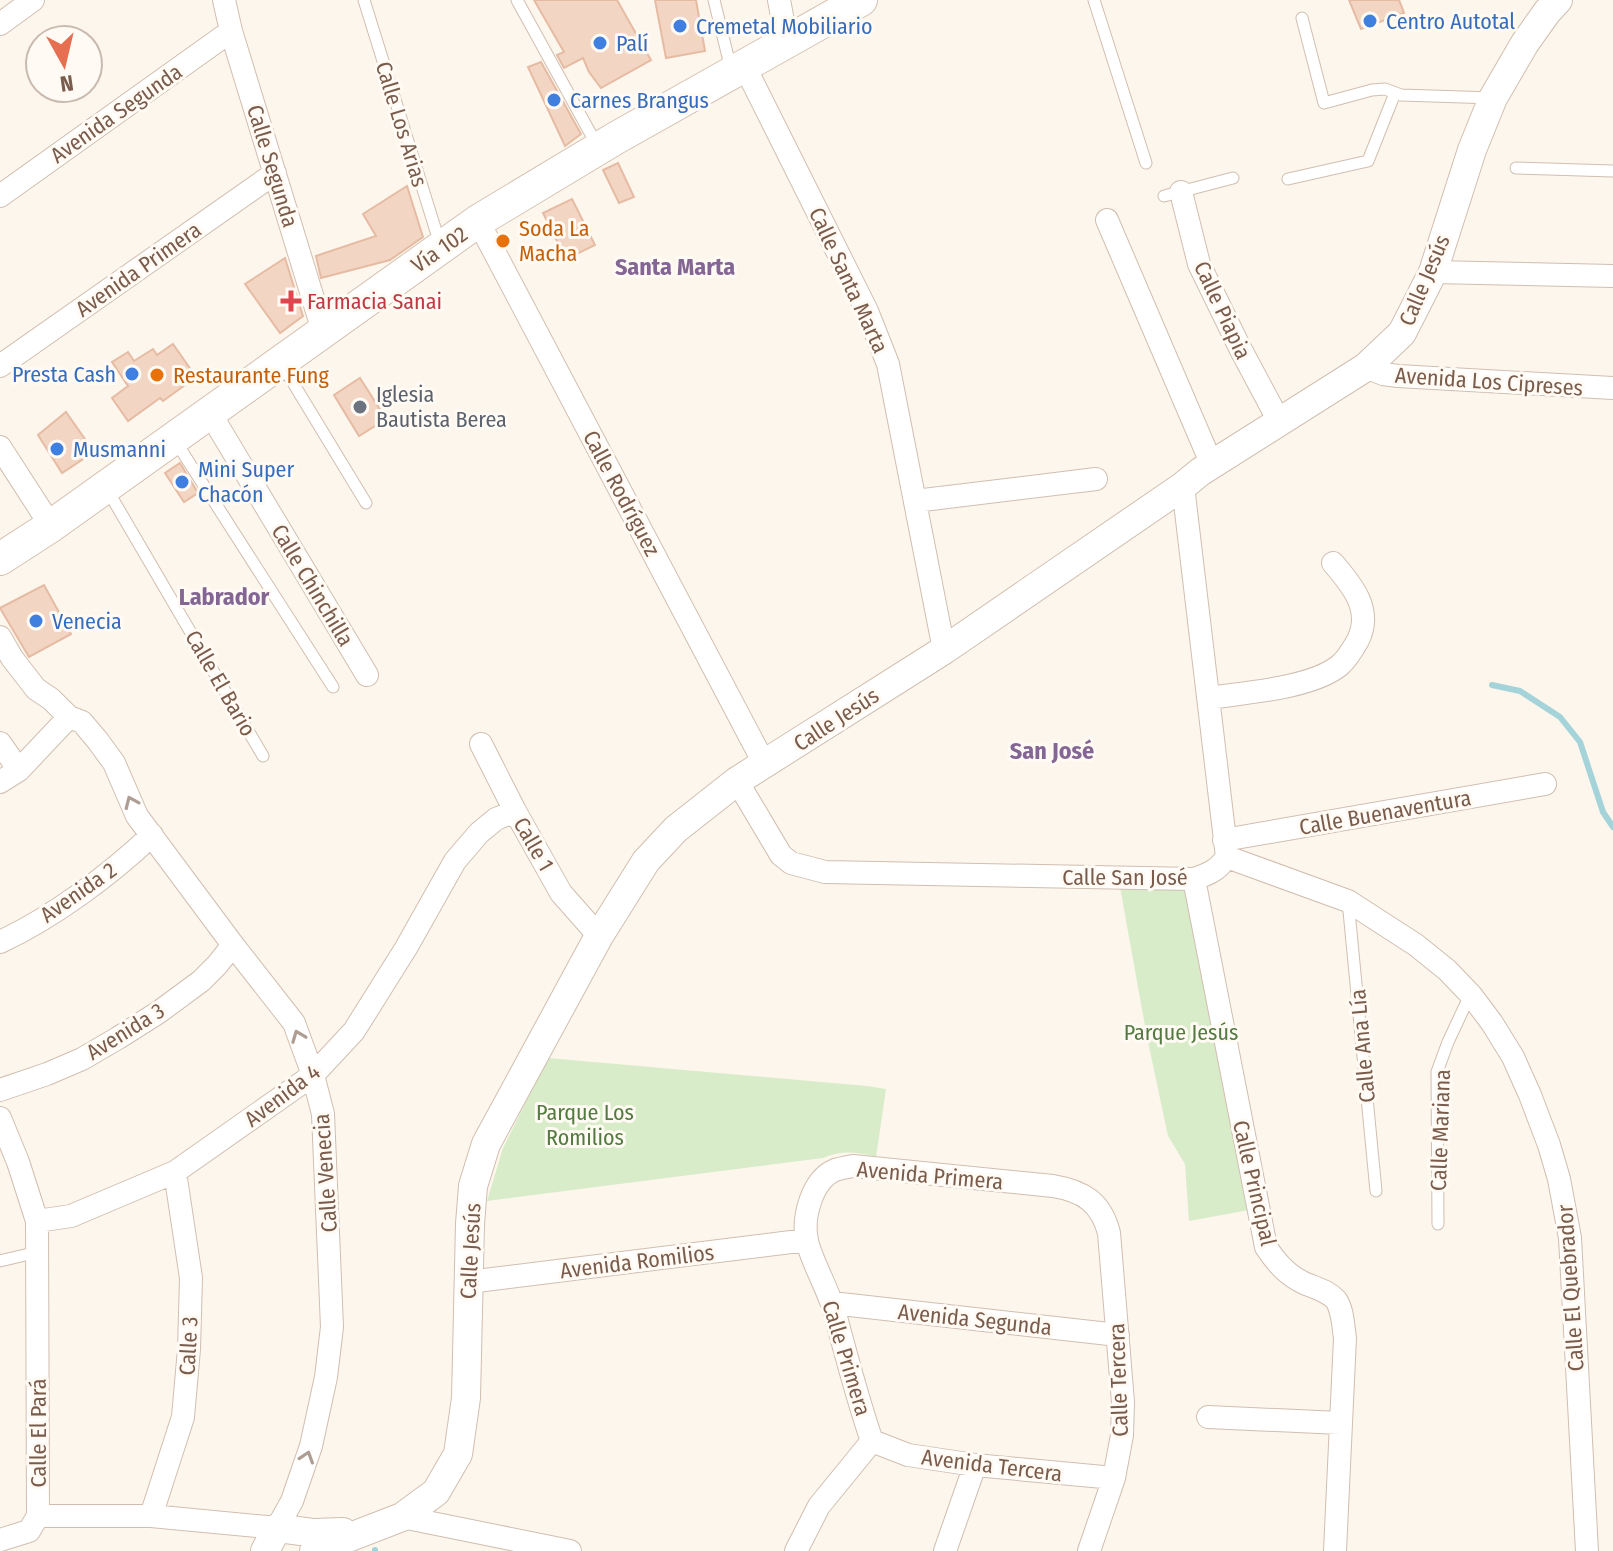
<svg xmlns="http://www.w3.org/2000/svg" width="1613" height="1551" font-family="'Fira Sans Condensed',sans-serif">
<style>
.green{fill:#d8ecc9}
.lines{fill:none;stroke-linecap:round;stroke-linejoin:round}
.stream{stroke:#a5d3da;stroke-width:6}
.building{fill:#f3d5c3;stroke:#e6bba3;stroke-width:2}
.service-casing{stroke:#d1beb0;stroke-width:13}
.minor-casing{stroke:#d1beb0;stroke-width:24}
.tertiary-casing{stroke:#d1beb0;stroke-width:30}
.secondary-casing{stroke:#d6c0b0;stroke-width:34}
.service{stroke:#fff;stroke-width:11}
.minor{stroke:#fff;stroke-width:22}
.tertiary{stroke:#fff;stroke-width:28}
.secondary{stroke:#fff;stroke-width:32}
.oneway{stroke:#af9d94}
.shop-dot{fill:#3f7fe0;stroke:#fffaf3;stroke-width:3}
.food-dot{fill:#e8710a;stroke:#fffaf3;stroke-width:3}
.health-dot{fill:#e0444e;stroke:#fffaf3;stroke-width:3}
.worship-dot{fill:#6b7280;stroke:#fffaf3;stroke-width:3}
.labels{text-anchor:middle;stroke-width:6;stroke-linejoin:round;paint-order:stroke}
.shop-label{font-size:22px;fill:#366cbe;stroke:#fffaf3;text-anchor:start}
.street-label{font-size:22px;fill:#7a5c4d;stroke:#fffaf3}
.food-label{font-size:22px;fill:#c56008;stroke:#fffaf3;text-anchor:start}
.health-label{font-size:22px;fill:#be3a42;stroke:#fffaf3;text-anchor:start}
.worship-label{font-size:22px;fill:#5b616d;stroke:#fffaf3;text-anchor:start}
.park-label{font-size:22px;fill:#537a41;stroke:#fffaf3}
.neighbourhood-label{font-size:24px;font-weight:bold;fill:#846695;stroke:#fffaf3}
</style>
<rect width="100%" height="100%" fill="#fdf6ec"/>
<path class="green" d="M 1120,887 L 1185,889 L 1249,1210 L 1189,1221 L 1185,1164 L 1168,1136 L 1147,1037 Z
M 548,1058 L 867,1086 L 886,1089 L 876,1157 C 856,1152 842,1150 823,1158 L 487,1201 L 503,1148 Z"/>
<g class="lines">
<path class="stream" d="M 1492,685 L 1520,691 L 1560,717 L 1580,742 L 1603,812 L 1613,827
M 375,1550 L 375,1551"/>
</g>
<path class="building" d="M 534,0 L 617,0 L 651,60 L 601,88 L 589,72 L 583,58 L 564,68 L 557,55 L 564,52 Z
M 655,0 L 696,0 L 705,51 L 666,58 Z
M 1349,0 L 1399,0 L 1404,13 L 1361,29 Z
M 541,62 L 581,134 L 565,146 L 528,67 Z
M 618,163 L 634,197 L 619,203 L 603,170 Z
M 407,186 L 423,237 L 390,260 L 321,278 L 316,256 L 376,236 L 363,214 Z
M 572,199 L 595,245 L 566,259 L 543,213 Z
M 285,258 L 303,316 L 280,333 L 245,284 Z
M 173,344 L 196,377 L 163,401 L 160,398 L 128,421 L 112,398 L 128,386 L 112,362 L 128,352 L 134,361 L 153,349 L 157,355 Z
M 360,378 L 386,419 L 359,436 L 334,395 Z
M 66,412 L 94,452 L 62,473 L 38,435 Z
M 180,463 L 198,493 L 184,502 L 165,473 Z
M 44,585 L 71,634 L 29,657 L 0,608 Z"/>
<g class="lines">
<g class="service-casing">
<path id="service" d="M 364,0 L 440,244
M 517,0 L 598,147
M 714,0 L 731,69
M 1094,0 L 1146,163
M 1302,18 L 1324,103 L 1372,90 L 1385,89 L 1401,95 L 1493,98
M 1516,168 L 1613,171
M 1288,179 L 1368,161 L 1395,93
M 1164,196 L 1233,178
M 281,363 L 366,503
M 176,442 L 333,687
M 108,491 L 263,756
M 1348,901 L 1376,1191
M 1438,1224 L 1437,1072 L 1448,1042 L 1470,995
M 0,1261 L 38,1252"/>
</g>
<g class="minor-casing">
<path id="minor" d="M 224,0 L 231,31 L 323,331
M 779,0 L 787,42
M 0,24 L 33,0
M 744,65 L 867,311 L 888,364 L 944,650
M 1181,192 L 1199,264 L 1240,348 L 1280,423
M 0,196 L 231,31
M 1107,220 L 1212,465
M 478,221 L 765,765
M 1433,272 L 1613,276
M 0,366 L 275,173
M 1366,367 L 1383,374 L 1398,376 L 1613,388
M 210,413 L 367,675
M 0,447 L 51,526
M 915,501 L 1096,479
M 0,637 L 12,658 L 36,689 L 51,699 L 69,717 L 82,722 L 98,741 L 114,763 L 137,816 L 233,945 L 294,1023 L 313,1075 L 323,1114 L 332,1327 L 326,1377 L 311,1446 L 292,1501 L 277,1528 L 151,1516 L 38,1516 L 37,1221 L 18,1162 L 0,1118
M 1208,698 C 1244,693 1313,688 1340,665 C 1347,659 1353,649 1358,640 C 1373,610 1352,585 1333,563
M 0,743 L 19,770
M 481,744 L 515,811 L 561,893 L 599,936
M 737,781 L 781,855 L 791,863 L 825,872 L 1194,879 C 1209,874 1218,870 1227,857 L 1183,486
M 0,782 L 19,770 L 69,717
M 1224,840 L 1545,784
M 1227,857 L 1348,901 L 1416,945 L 1447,970 L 1471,995 L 1492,1023 L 1513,1057 L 1530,1095 L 1549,1145 L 1559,1179 L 1570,1238 L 1587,1551
M 1194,879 L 1266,1247 C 1276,1262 1286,1274 1302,1282 C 1314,1288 1327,1290 1336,1300 C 1343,1310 1343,1326 1345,1338 L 1335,1551
M 0,942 C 52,918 110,875 152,835
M 0,1090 L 47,1074 L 82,1059 L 118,1038 L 159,1012 L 201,981 L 217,965 L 233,945
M 37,1221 L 71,1216 L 175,1172 L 313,1075 L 354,1031 L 406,948 L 455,861 L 479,833 L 496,819 L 515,811
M 468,1282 L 807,1240
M 832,1303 L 1118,1335
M 1208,1417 L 1340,1423
M 872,1441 L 908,1455 L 975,1465 L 1114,1478
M 151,1516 L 183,1417 L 189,1349 L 191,1278 L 175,1172
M 402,1517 L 570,1551
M 0,1540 L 29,1531 L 38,1516
M 796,1551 L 819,1506 L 872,1441 C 857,1398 846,1354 834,1310 C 827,1287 812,1262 807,1241 C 802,1217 812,1180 835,1170 C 841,1168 848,1167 853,1166 L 1053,1186 C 1083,1191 1101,1202 1109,1233 L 1123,1402 L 1122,1435 L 1114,1478 L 1089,1551
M 945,1551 L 975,1465"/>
</g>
<g class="tertiary-casing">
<path id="tertiary" d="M 265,1551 L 277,1528 L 314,1533 L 343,1532
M 314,1551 L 402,1517 L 436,1492 L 458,1454 L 466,1398 L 470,1224 L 473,1186 L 486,1144 L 599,936 L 646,861 L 676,829 L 737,781 L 944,650 L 1183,486 L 1200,472 L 1366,367 L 1402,333 L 1433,272 L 1472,150 L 1493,98 L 1525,43 L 1547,12 L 1558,0"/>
</g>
<g class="secondary-casing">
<path id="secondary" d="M 0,559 L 51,526 L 478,221 L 616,138 L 861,0"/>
</g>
<use href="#service" class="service"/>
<use href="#minor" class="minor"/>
<use href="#tertiary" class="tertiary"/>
<use href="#secondary" class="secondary"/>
</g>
<defs><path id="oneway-chevron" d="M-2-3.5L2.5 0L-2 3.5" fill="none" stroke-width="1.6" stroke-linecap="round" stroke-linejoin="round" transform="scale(2)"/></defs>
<g class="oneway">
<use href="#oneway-chevron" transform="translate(131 802) rotate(-114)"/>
<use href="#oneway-chevron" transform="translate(298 1036) rotate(-111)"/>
<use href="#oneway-chevron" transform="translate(307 1457) rotate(-72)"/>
</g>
<g class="shop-dot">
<circle cx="1370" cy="21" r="8"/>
<circle cx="680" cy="26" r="8"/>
<circle cx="600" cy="43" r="8"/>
<circle cx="554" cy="100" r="8"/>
<circle cx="132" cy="374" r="8"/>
<circle cx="57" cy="449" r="8"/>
<circle cx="182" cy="482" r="8"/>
<circle cx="36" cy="621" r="8"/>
</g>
<g class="food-dot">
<circle cx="503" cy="241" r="8"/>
<circle cx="157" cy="375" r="8"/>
</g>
<path class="health-dot" d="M287 289h8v8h8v8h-8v8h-8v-8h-8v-8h8z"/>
<circle class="worship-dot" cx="360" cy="407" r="8"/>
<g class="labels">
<g class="shop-label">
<text x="1386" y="29">Centro Autotal</text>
<text x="696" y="34">Cremetal Mobiliario</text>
<text x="616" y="51">Palí</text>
<text x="570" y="108">Carnes Brangus</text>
<text x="116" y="382" text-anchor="end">Presta Cash</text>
<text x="73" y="457">Musmanni</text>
<text x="198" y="477">Mini Super<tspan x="198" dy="25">Chacón</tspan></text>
<text x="52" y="629">Venecia</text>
</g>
<g class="street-label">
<text transform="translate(116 113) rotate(-35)" y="8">Avenida Segunda</text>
<text transform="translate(402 124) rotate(73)" y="8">Calle Los Arias</text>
<text transform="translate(273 166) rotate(73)" y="8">Calle Segunda</text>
<text transform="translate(439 249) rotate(-35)" y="8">Vía 102</text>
<text transform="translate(138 269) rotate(-35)" y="8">Avenida Primera</text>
<text transform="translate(849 280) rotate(65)" y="8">Calle Santa Marta</text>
<text transform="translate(1424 280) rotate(-67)" y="8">Calle Jesús</text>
<text transform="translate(1223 310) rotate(65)" y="8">Calle Piapia</text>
<text transform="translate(1489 381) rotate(4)" y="8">Avenida Los Cipreses</text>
<text transform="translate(622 493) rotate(62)" y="8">Calle Rodríguez</text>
<text transform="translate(313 585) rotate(59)" y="8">Calle Chinchilla</text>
<text transform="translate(221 683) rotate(60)" y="8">Calle El Bario</text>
<text transform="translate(836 719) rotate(-33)" y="8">Calle Jesús</text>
<text transform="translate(1385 812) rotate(-10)" y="8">Calle Buenaventura</text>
<text transform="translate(534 844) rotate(60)" y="8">Calle 1</text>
<text x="1125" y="885">Calle San José</text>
<text transform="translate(78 892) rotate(-35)" y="8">Avenida 2</text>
<text transform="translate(125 1031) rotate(-32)" y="8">Avenida 3</text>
<text transform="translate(1362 1046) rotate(-95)" y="8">Calle Ana Lía</text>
<text transform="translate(282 1095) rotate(-37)" y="8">Avenida 4</text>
<text transform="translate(1440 1130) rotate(-88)" y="8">Calle Mariana</text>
<text transform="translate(325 1173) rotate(-94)" y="8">Calle Venecia</text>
<text transform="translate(930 1175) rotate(5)" y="8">Avenida Primera</text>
<text transform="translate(1255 1183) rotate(77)" y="8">Calle Principal</text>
<text transform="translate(470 1251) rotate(-87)" y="8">Calle Jesús</text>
<text transform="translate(637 1261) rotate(-7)" y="8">Avenida Romilios</text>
<text transform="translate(1570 1288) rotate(-94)" y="8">Calle El Quebrador</text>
<text transform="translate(975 1319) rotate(6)" y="8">Avenida Segunda</text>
<text transform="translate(188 1346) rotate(-87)" y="8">Calle 3</text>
<text transform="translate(847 1358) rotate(73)" y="8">Calle Primera</text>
<text transform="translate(1118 1380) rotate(-92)" y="8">Calle Tercera</text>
<text transform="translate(38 1433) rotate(-90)" y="8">Calle El Pará</text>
<text transform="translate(992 1465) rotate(7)" y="8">Avenida Tercera</text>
</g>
<g class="food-label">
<text x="519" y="236">Soda La<tspan x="519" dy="25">Macha</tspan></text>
<text x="173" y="383">Restaurante Fung</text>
</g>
<g class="health-label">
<text x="307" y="309">Farmacia Sanai</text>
</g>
<g class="worship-label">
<text x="376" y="402">Iglesia<tspan x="376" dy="25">Bautista Berea</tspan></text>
</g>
<g class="park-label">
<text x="1181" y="1040">Parque Jesús</text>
<text x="585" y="1120">Parque Los<tspan x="585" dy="25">Romilios</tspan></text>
</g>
<g class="neighbourhood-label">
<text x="675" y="275">Santa Marta</text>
<text x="224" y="605">Labrador</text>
<text x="1052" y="759">San José</text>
</g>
</g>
<g transform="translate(64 64) rotate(172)"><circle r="38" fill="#fffaf3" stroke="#cabbb1" stroke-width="2"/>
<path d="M0-6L14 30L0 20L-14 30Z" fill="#e76f51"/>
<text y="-12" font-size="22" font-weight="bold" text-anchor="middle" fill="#7a5c4d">N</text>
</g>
</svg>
